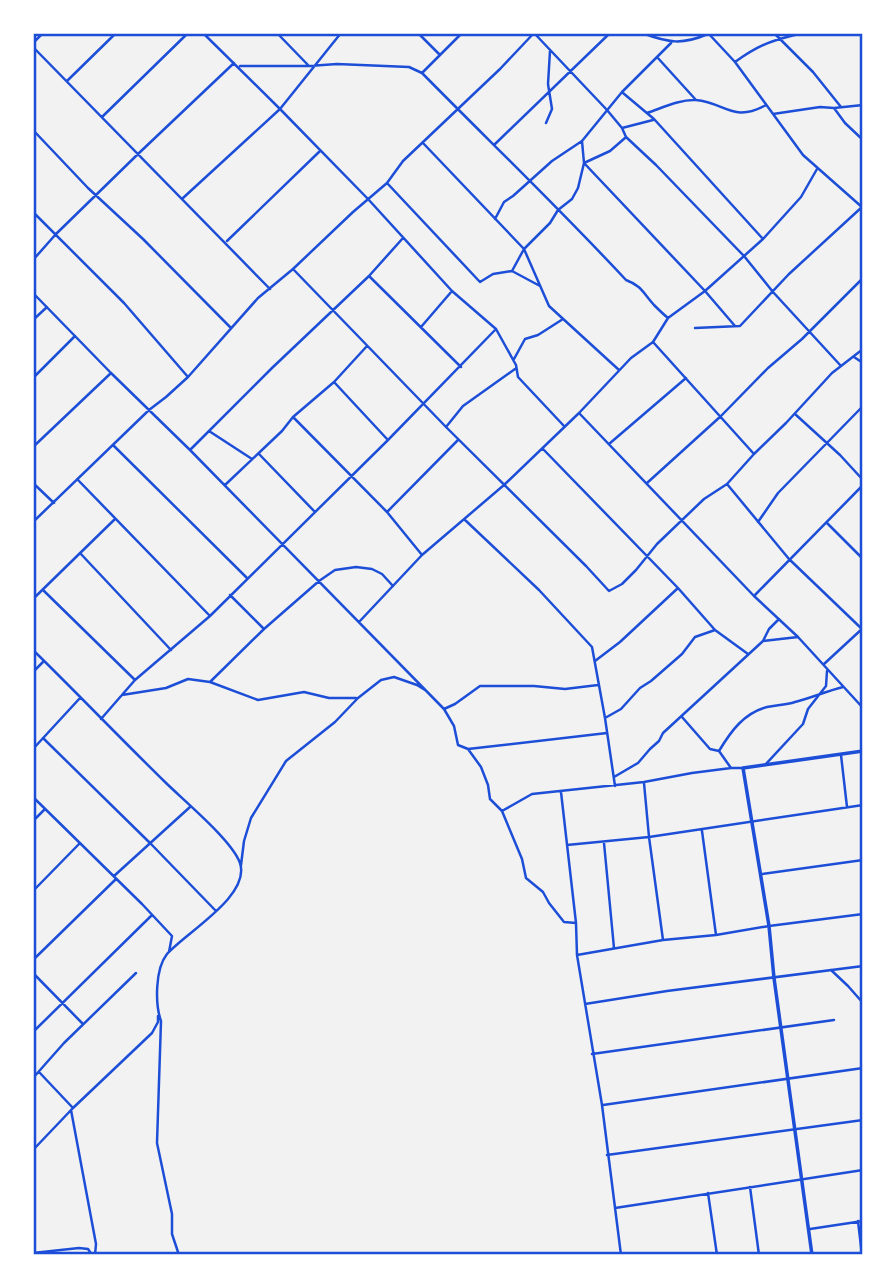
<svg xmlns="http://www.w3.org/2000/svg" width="896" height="1288" font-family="Ubuntu,sans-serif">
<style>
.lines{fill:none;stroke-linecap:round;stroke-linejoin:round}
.minor{stroke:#1d4ed8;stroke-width:2.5}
.tertiary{stroke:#1d4ed8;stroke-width:3.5}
.neatline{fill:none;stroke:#1d4ed8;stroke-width:2.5}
</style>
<rect width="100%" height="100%" fill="#f2f2f2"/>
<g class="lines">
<path class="minor" d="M 203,33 L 280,109 L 368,199 L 452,291 L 496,329 L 516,365 L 518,377 L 564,426
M 277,33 L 308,65
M 418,33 L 440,55
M 642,33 C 669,43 682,45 708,34
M 708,33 L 735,62 L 803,155 L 863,208
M 774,33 L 813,72 L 841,107
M 535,34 L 607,110 L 622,128 L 626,137 L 656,165 L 744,256 L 773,292 L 841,366
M 33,43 L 43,33
M 33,47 L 270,289
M 657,57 L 696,100
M 735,62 C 760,44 773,40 803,33
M 240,66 L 309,66 L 337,64 L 409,67 L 422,73 C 490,142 560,209 626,280 C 642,286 643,293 654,305 C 658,309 663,314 668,318
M 422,73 L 462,33
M 67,81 L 116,33
M 623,93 L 654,119 L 763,239
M 834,108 L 845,123 L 863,140
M 647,113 C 662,108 680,99 696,100 C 726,103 733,123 766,105
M 773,114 L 820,107 L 834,108 L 863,105
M 102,117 L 188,33
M 546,123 L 552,109 L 548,84 L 550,51
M 622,128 L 653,120
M 33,130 L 88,188 L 143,239 L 231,328
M 582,141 L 584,163 L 705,291 L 735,326
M 423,143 L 524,249 L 549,306 L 619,370
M 494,145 L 610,33
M 387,183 L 480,282 L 493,274 L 512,271
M 183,198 L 280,109 L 341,33
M 33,212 L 124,303 L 188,377
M 495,219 L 504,202 L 513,196 L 552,161 L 582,141 L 622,92 L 671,43
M 227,241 L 320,151
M 33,260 L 56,234 L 138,154 L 234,63
M 293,269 L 446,427 L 586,566 L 609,591 L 622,584 L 636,570 L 657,544 L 704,499 L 727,484 L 754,454 L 786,423 L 832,373 L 863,349
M 369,276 L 461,367
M 540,286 L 512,271 L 524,249 L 550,223 L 558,210 L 572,199 L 578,188 L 584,163 L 610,151 L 625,138
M 33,293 L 111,373 L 190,450 L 444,709 L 454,726 L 458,745 L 468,749 L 481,767 L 488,785 L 490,799 L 502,811 L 522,859 L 526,878 L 543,892 L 549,903 L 564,922 L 576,923
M 33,320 L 47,307
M 421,327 L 452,291
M 695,328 L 740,326 L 789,274 L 862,207
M 653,342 L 754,454
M 854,357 L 863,363
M 514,359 L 525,339 L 538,335 L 563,319
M 33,378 L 75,336
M 334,382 L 387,439
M 579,413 L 754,596 L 798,637 L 863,708
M 795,414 L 840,455 L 863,480
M 294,418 L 387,512 L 422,555
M 446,427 L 463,406 L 515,369
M 209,431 L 252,459
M 609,444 L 686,378
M 113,445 L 247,578
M 33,447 L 111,373
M 543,449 L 678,588 L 715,630 L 748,654
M 190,450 L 272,368 L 369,276 L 403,238
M 259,454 L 315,512
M 78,480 L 210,616
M 33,483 L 54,503
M 647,483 L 721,416 L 768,368 L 802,339 L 863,278
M 727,484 L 789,559 L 863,630
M 225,485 L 282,431 L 293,417 L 334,382 L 367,346
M 387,512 L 458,440
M 464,519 L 539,590 L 592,647 L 605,718 L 615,786
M 33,522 L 149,410 L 166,397 L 188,377 L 258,298 L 293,269 L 353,212 L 387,183 L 403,161 L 500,69 L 534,33
M 758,522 L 778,493 L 863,406
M 827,523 L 863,559
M 80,553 L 171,650
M 43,590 L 135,680
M 230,595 L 264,629
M 755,595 L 863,485
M 33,599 L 115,519
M 359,622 L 422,555 L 504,485 L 579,413 L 631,358 L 653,342 L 668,318 L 705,291 L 763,239 L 801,197 L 817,169
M 763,641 L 798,637
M 33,650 C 77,693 120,738 164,781 C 183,800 232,840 240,863 C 251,896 185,933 167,954 C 155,969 155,1004 161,1021 L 157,1143 L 172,1214 L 172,1234 L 179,1255
M 595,661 L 620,642 L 678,588
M 824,664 L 863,628
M 33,672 L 44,661
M 210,682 L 264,629 L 319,581 L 335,570 L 356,567 L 372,569 L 382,574 L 393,586
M 122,695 L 166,688 L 188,679 L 210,682 L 258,700 L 304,692 L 329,698 L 356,698
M 444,709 L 455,704 L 480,686 L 534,686 L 565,689 L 598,685
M 682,717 L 710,749 L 719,751 L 731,768
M 605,718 L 621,709 L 640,688 L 651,681 L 682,654 L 695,637 L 715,630
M 101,719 L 135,680 L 210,616 L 388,440 L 496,329
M 43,738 L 151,844 L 216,911
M 33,749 L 80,698
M 468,749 L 607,733
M 719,751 C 731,731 744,713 767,707 C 777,705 786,705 795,702 C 811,698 827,691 843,687
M 841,755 L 847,807
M 765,765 L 803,724 L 808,709 L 826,686 L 827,671
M 614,777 L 638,763 L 650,749 L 659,741 L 663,733 L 763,641 L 769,629 L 779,619
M 644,783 L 649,837 L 663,940
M 561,792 L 576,923 L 577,955 L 602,1105 L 621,1255
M 33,797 L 142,904 L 172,936 L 169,952
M 502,811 L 532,794 L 644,782 L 692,773 L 731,768 L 743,768
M 33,821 L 45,809
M 702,831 L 716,935
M 604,843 L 614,948
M 567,845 L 649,837 L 863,805
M 241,865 L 244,841 L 251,818 L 286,761 L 335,722 L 358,698 L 381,680 L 394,677 L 417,685 L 425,690
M 762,874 L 863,860
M 114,876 L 190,807
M 33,891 L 80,843
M 577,955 L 663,940 L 716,935 L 769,926 L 863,914
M 33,960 L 116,879
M 831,970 L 848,986 L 863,1003
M 33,973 L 83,1024
M 585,1004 L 667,991 L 863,966
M 33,1032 L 152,915
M 592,1054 L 834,1020
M 39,1072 L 73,1108
M 33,1078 L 64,1043 L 136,973
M 603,1105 L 863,1068
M 71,1110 L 96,1244 L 95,1255
M 33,1150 L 73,1108 L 152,1033 L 158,1022 L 158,1016
M 607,1155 L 863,1120
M 750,1187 L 759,1255
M 708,1193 L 717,1255
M 615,1208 L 863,1170
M 858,1221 L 862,1255
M 810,1229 L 863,1221
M 33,1253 L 79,1248 L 88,1249 L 92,1255"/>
<path class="tertiary" d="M 812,1255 L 774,978 L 769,926 L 743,768 L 863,751"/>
</g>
<rect width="896" height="1288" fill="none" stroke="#ffffff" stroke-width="70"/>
<rect x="35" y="35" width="826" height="1218" class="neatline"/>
</svg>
